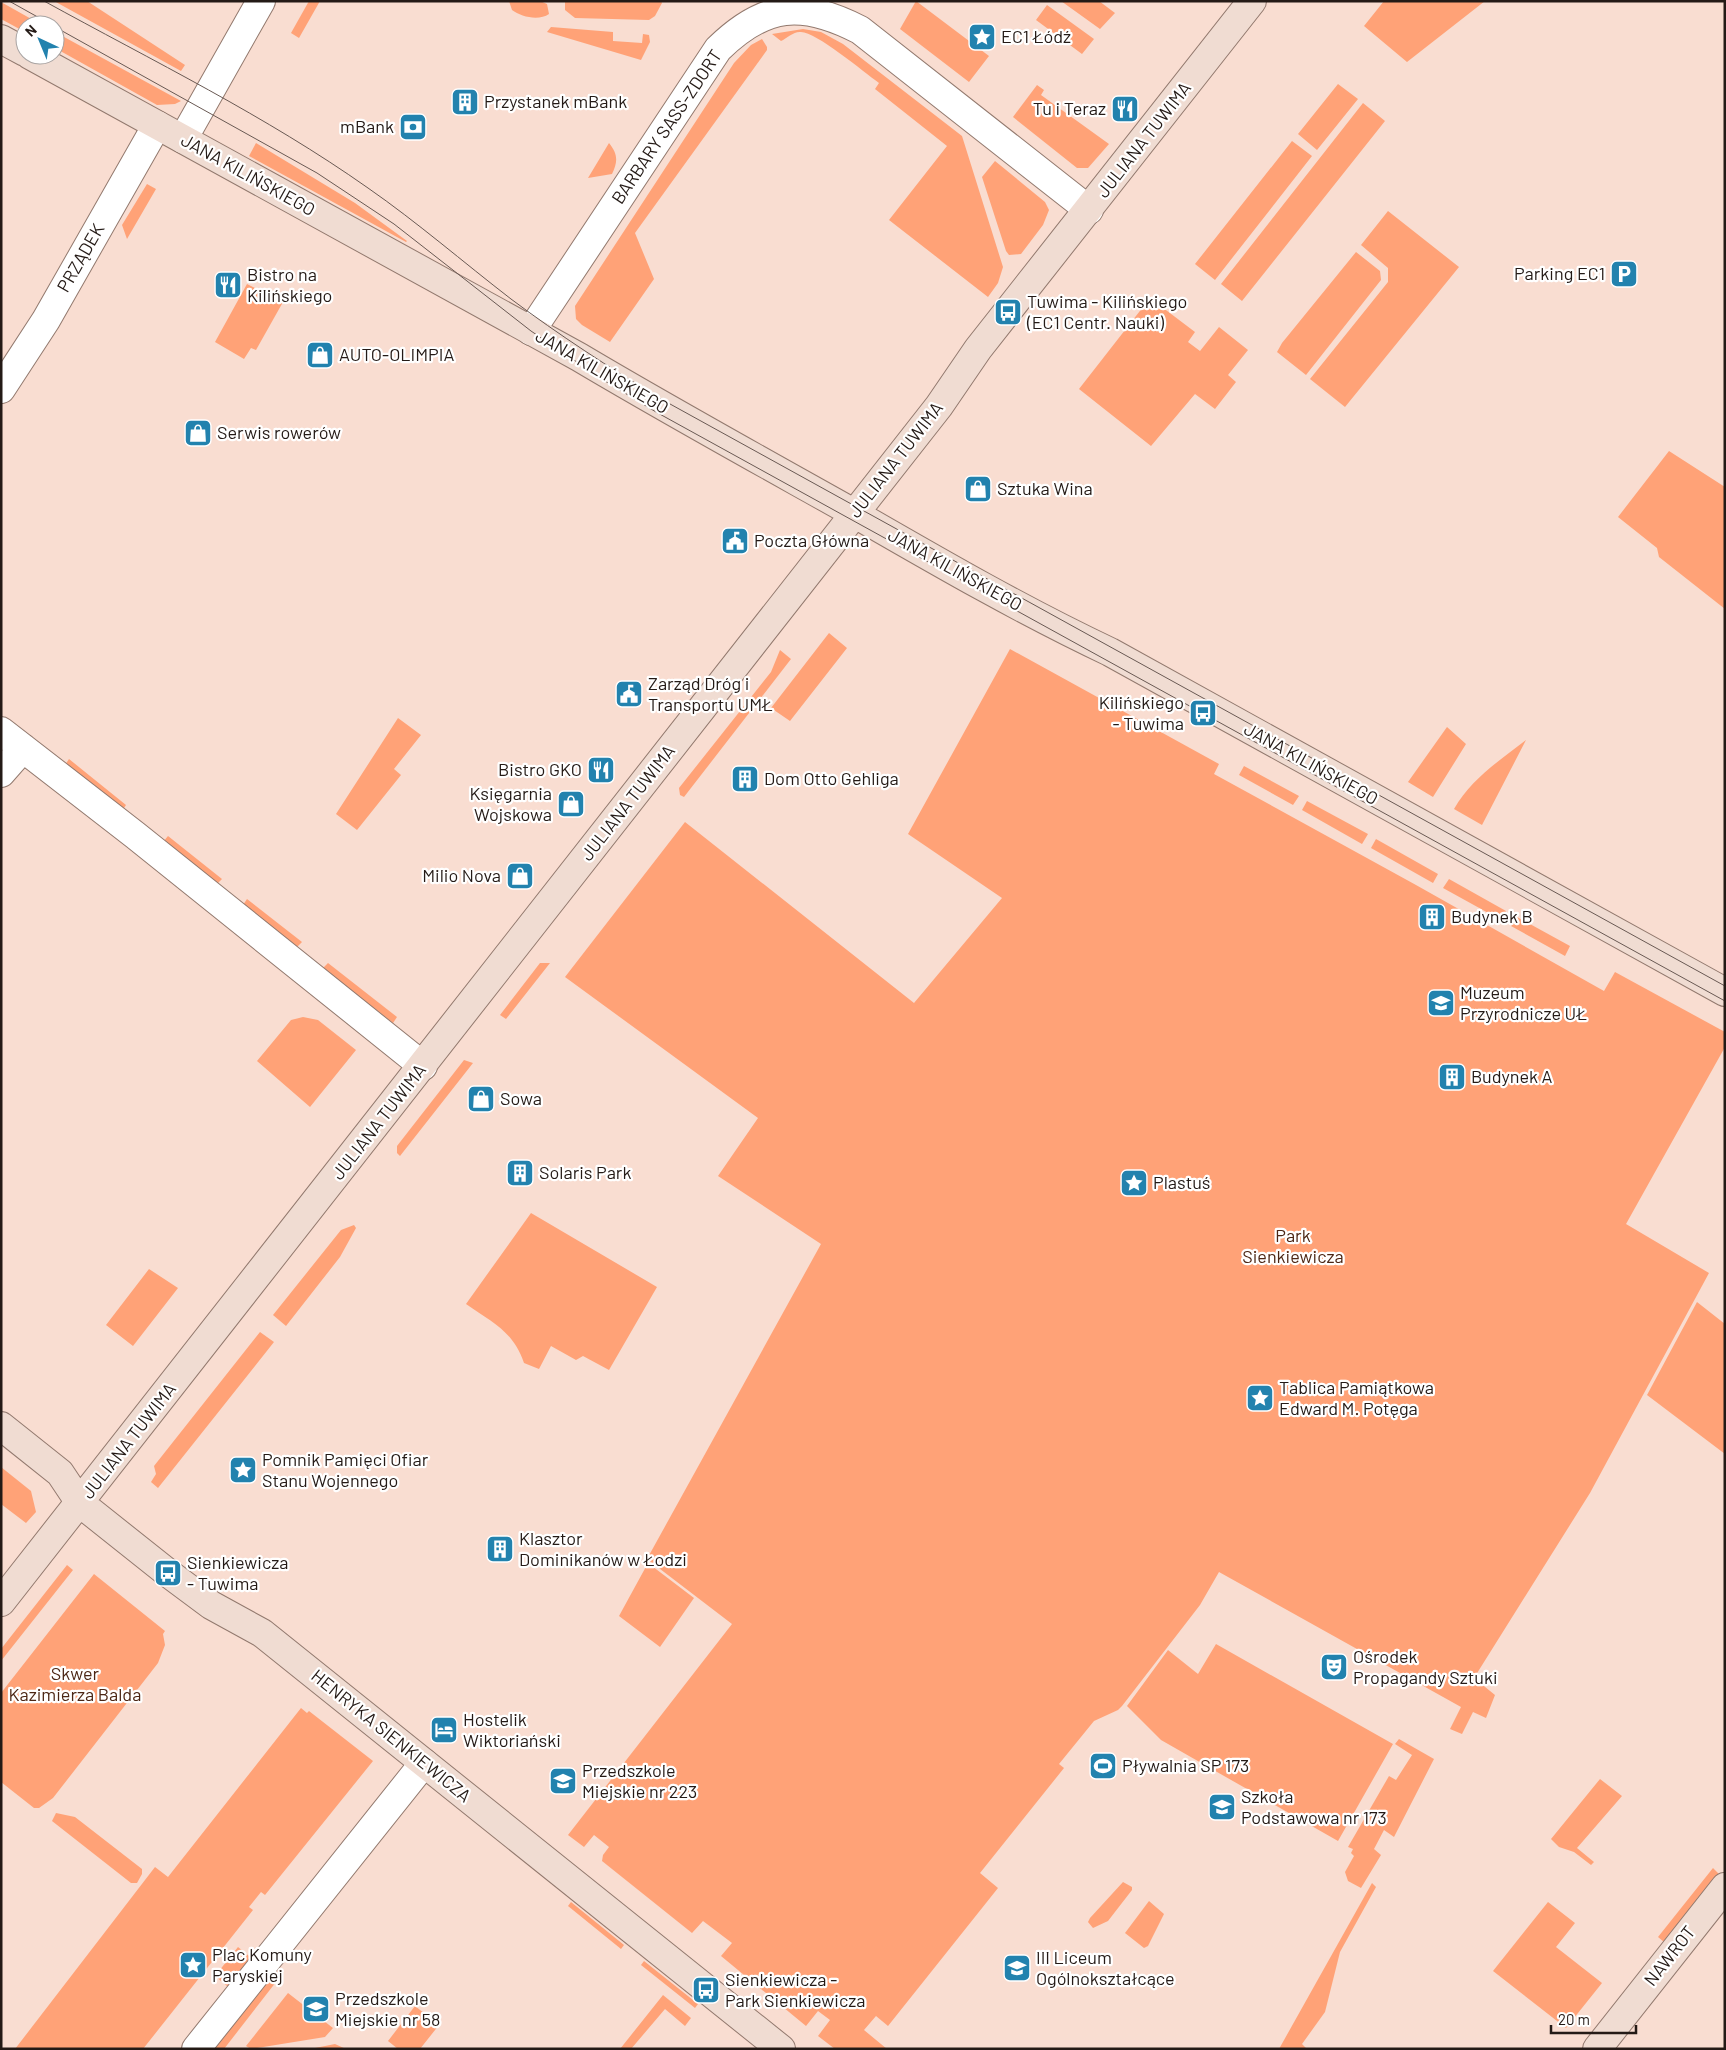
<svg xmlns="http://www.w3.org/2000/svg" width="1726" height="2050" font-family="Barlow,sans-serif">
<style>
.green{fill:#ffa277}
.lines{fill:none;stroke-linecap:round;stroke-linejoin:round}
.street-casing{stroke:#92796e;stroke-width:30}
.secondary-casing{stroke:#92796e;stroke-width:30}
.street{stroke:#fff;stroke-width:28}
.secondary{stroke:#f0dcd2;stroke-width:28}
.tram{stroke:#695953;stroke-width:1}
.labels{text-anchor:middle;stroke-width:4.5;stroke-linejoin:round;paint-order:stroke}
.poi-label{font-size:18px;fill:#241a16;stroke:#fff;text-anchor:start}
.street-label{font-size:18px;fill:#241a16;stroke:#fff}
.park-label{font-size:18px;fill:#4c2614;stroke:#fff}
</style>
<rect width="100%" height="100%" fill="#f9ddd1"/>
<path class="green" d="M 54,1 L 87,1 L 185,65 L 181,71 Z
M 309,1 L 320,1 L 299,38 L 291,33 Z
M 509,1 L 540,1 L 547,4 L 549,14 C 539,21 521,17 512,10 Z
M 565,1 L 661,1 L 662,3 L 655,16 L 649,20 L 575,18 L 565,10 Z
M 916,1 L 989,56 L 969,82 L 900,29 Z
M 1061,1 L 1099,1 L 1115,13 L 1100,29 Z
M 1384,1 L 1485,1 L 1407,62 L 1364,26 Z
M 1,2 L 42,25 L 25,25 L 25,32 L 1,19 Z
M 1047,5 L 1094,39 L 1082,54 L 1036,20 Z
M 551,27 L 613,32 L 613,41 L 642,43 L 643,34 L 649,35 L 650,42 L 641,60 L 547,32 Z
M 803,29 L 821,32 L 843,44 L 962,136 L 1003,267 L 998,283 L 988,297 L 889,220 L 947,146 L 875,89 L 879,83 C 864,72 816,32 801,32 C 794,31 787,38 781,41 L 772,34 Z
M 55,32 L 181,101 L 175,104 L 157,105 L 55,48 Z
M 762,39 L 767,47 L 767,50 L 635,233 L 654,279 L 610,342 L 582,325 L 576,319 L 575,306 L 734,63 L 751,45 Z
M 1338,84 L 1358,99 L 1317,150 L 1298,134 Z
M 1037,85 L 1044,90 L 1041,95 L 1109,144 L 1088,168 L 1077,168 L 1013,117 Z
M 1363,103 L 1385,121 L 1242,301 L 1221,284 Z
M 1292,141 L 1312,156 L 1215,280 L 1195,264 Z
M 256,143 L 355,203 L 407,241 L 406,242 L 249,156 Z
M 609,143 C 618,154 618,162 612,174 L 588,178 Z
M 995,161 L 1045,202 L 1049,210 L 1043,225 L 1021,254 L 1009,255 L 1006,251 L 982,177 Z
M 147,184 L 156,189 L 127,239 L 122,225 Z
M 1388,211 L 1459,267 L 1345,407 L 1310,379 L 1388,282 L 1388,268 L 1361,245 Z
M 1356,252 L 1380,271 L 1381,280 L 1306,375 L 1277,352 L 1282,343 Z
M 247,284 L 283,302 L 256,350 L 251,348 L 244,359 L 215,342 Z
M 1150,298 L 1195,332 L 1188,342 L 1200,351 L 1219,327 L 1248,350 L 1228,375 L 1236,382 L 1215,409 L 1195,394 L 1151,446 L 1079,389 Z
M 1669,451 L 1725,487 L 1725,609 L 1659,557 L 1657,548 L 1618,517 Z
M 829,633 L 847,648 L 790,721 L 771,708 Z
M 1010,649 L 1219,764 L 1214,774 L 1416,885 L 1604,991 L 1615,972 L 1725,1032 L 1725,1047 L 1626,1224 L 1709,1273 L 1590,1493 L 1474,1678 L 1495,1695 L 1486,1718 L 1473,1712 L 1462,1734 L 1450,1729 L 1461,1707 L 1219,1572 L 1200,1605 L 1122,1706 L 1118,1710 L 1094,1721 L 1059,1764 L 1064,1768 L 980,1873 L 998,1888 L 888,2026 L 876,2016 L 864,2030 L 887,2049 L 835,2049 L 818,2036 L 830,2020 L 818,2011 L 806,2026 L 721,1956 L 732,1943 L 703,1921 L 692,1933 L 602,1861 L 603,1855 L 609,1847 L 594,1835 L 584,1847 L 568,1835 L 732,1624 L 647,1559 L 821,1244 L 718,1176 L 758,1118 L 565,977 L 685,822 L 914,1003 L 1002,898 L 908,834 Z
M 780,650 L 791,659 L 684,797 L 680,795 L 679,788 L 771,672 Z
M 398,718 L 421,735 L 394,769 L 401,775 L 357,830 L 336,814 Z
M 1447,727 L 1466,744 L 1433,797 L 1408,782 Z
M 1526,740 L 1482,825 L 1454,809 C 1471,779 1499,761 1526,740 Z
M 69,759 L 126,805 L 122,811 L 65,765 Z
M 1244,766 L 1299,796 L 1293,805 L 1239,775 Z
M 1307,801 L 1368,834 L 1362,844 L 1302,810 Z
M 168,836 L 222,879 L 217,884 L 163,842 Z
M 1376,839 L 1438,874 L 1433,883 L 1371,848 Z
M 1449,879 L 1506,911 L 1501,920 L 1443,888 Z
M 247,899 L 302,942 L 297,947 L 243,905 Z
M 1517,917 L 1570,946 L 1565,956 L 1511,926 Z
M 328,963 L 397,1017 L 393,1023 L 323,968 Z
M 540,963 L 550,963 L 506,1019 L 500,1015 Z
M 303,1017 L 318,1020 L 356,1050 L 310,1107 L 257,1061 L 291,1020 Z
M 464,1060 L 473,1063 L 400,1156 L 397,1153 L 397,1146 Z
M 531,1213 L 657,1287 L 609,1370 L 583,1356 L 576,1360 L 551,1346 L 539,1369 L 524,1363 C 513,1331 493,1323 466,1304 Z
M 354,1225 L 356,1228 L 340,1257 L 286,1326 L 273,1315 L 341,1230 Z
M 149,1269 L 178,1288 L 133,1346 L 106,1325 Z
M 1697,1302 L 1725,1324 L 1725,1454 L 1647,1395 Z
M 260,1332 L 274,1342 L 158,1488 L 151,1482 L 156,1474 L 154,1466 Z
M 1,1467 L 31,1491 L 36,1512 L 26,1523 L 1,1504 Z
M 648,1563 L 694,1598 L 660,1647 L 619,1616 Z
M 67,1565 L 73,1570 L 1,1661 L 1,1649 Z
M 94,1574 L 165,1631 L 163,1634 L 165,1645 L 158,1663 L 53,1798 L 39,1808 L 34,1808 L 1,1782 L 1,1693 Z
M 1216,1644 L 1393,1744 L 1338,1841 L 1161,1740 L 1127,1706 L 1168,1650 L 1198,1674 Z
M 301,1708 L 307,1713 L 309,1711 L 373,1761 L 265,1895 L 261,1892 L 249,1907 L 253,1910 L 143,2049 L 15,2049 L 155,1867 L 168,1877 Z
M 1399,1739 L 1434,1759 L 1394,1837 L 1384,1830 L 1374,1849 L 1381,1855 L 1361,1888 L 1348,1881 L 1345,1872 L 1354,1856 L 1351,1853 L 1353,1849 L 1348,1847 L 1389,1776 L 1396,1780 L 1412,1755 L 1395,1744 Z
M 1600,1779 L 1622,1796 L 1577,1848 L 1594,1862 L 1591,1865 L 1574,1852 L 1559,1847 L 1551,1839 Z
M 56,1813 L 75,1817 L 142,1869 L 142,1874 L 137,1883 L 131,1883 L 52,1821 Z
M 1713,1868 L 1719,1874 L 1664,1942 L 1658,1937 Z
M 1123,1882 L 1132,1887 L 1132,1890 L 1108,1921 L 1093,1928 L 1088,1922 L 1090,1918 Z
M 1372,1883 L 1376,1887 L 1340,1952 L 1325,2012 L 1302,2044 L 1307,2049 L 1279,2049 Z
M 1149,1901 L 1164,1914 L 1148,1946 L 1144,1948 L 1125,1933 Z
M 571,1902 L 624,1945 L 621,1949 L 568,1906 Z
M 1548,1902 L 1575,1923 L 1556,1947 L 1602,1983 L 1566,2028 L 1493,1971 Z
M 238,1947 L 254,1960 L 234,1986 L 227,1986 L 215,1976 Z
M 644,1961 L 698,2004 L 695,2008 L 641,1965 Z
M 277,1968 L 283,1973 L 224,2049 L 213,2049 Z
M 288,1993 L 333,2028 L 325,2037 L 251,2049 L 246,2046 Z
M 663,1995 L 691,2018 L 685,2026 L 665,2009 L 631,2049 L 620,2049 Z
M 415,2006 L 439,2025 L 420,2049 L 398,2049 L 388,2041 Z
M 335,2044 L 346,2049 L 310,2049 Z"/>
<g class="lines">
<g class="street-casing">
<path id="street" d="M 183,139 L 261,1
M 531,331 L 718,49 C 765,3 802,0 860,30 L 1089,210
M 1,389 L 46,320 L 157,125
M 1,731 L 135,835 L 423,1066
M 1,773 L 23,748
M 196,2049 L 424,1763"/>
</g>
<g class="secondary-casing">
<path id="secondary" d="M 1,39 L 25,52
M 30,55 L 579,357 C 668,410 759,460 850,511 C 935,560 1021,610 1110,652 L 1725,992
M 1,1426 L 60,1473 L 80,1503 L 168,1573 L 211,1605 L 262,1633 L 781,2049
M 1,1602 L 939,406 L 978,349 L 1252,1
M 1597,2049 L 1725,1887"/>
</g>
<use href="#street" class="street"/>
<use href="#secondary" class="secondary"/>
<path class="tram" d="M 9,1 L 52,25
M 44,1 C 153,61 266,116 368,188 C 417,222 463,262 511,299 C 559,335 610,368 661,399 L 1725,986
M 55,27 L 317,173 L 394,224 L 531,331 L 605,381 L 656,412 L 1725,1001"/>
</g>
<defs>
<g id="sight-square" transform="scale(1.4375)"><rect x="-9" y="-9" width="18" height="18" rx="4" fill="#2282ae" stroke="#fff"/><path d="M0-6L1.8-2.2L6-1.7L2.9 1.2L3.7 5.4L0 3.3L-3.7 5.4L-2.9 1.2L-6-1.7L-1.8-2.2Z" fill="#fff"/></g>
<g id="building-square" transform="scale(1.4375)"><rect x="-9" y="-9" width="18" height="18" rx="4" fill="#2282ae" stroke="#fff"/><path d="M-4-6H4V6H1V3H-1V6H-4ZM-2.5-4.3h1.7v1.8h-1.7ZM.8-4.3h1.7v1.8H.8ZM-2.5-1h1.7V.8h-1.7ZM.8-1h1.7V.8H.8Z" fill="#fff"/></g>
<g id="restaurant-square" transform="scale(1.4375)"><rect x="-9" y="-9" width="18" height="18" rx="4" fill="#2282ae" stroke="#fff"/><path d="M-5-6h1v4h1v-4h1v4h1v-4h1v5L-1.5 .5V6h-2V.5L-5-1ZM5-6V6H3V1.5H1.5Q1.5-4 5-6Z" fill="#fff"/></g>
<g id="bank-square" transform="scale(1.4375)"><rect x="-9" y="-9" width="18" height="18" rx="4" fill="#2282ae" stroke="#fff"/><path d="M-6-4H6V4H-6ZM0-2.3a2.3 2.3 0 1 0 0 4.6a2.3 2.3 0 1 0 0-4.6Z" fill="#fff"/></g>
<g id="parking-square" transform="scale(1.4375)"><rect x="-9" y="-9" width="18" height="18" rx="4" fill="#2282ae" stroke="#fff"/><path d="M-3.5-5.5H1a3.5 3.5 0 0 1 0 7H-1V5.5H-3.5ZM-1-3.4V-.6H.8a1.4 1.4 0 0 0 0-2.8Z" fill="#fff"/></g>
<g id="bus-square" transform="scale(1.4375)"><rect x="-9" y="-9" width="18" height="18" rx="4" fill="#2282ae" stroke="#fff"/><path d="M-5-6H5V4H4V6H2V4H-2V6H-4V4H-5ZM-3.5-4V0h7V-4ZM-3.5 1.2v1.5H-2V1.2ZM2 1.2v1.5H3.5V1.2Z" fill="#fff"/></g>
<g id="shop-square" transform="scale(1.4375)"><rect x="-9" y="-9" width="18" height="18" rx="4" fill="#2282ae" stroke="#fff"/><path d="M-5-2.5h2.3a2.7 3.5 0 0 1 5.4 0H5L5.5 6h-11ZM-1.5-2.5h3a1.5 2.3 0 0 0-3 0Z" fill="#fff"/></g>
<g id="civic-square" transform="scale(1.4375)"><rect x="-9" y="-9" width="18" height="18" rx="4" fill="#2282ae" stroke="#fff"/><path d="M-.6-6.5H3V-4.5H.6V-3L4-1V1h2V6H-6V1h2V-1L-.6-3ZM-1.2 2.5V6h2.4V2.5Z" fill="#fff"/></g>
<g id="university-square" transform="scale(1.4375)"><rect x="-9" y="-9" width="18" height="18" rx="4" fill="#2282ae" stroke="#fff"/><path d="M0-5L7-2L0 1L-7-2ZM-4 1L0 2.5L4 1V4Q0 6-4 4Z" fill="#fff"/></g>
<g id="theatre-square" transform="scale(1.4375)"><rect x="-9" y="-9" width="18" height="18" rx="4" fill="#2282ae" stroke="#fff"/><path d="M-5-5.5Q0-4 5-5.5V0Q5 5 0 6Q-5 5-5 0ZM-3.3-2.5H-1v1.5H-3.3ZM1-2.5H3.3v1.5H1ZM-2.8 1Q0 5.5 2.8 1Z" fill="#fff"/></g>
<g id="hotel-square" transform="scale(1.4375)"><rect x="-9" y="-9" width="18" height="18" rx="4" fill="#2282ae" stroke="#fff"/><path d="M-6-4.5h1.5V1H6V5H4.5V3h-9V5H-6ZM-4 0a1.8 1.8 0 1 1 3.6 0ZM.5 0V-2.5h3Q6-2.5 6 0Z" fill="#fff"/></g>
<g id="stadium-square" transform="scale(1.4375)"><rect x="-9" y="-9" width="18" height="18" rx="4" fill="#2282ae" stroke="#fff"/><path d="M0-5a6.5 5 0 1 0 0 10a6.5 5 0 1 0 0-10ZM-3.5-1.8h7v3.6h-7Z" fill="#fff"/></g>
<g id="school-square" transform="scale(1.4375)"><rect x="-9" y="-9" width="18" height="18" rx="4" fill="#2282ae" stroke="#fff"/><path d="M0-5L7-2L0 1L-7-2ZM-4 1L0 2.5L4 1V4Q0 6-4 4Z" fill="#fff"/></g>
</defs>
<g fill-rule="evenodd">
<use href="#sight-square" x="982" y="37"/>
<use href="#building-square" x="465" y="102"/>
<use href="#restaurant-square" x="1125" y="109"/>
<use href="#bank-square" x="413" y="127"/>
<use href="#parking-square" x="1624" y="274"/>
<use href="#restaurant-square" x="228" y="285"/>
<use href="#bus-square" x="1008" y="312"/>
<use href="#shop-square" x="320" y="355"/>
<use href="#shop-square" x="198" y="433"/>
<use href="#shop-square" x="978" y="489"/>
<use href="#civic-square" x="735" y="541"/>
<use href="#civic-square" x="629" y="694"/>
<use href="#bus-square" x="1203" y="713"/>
<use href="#restaurant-square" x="601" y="770"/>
<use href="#building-square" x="745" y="779"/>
<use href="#shop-square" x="571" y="804"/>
<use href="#shop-square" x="520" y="876"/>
<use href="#building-square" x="1432" y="917"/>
<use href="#university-square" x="1441" y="1003"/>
<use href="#building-square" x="1452" y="1077"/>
<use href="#shop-square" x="481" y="1099"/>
<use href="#building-square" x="520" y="1173"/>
<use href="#sight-square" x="1134" y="1183"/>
<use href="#sight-square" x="1260" y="1398"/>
<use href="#sight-square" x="243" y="1470"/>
<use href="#building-square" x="500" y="1549"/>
<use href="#bus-square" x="168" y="1573"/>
<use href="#theatre-square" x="1334" y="1667"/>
<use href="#hotel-square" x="444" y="1730"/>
<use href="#stadium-square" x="1103" y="1766"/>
<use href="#school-square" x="563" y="1781"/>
<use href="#school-square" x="1222" y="1807"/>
<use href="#sight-square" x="193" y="1965"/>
<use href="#school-square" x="1017" y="1968"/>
<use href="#bus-square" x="706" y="1990"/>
<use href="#school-square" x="316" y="2009"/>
</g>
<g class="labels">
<g class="poi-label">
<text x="1001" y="43">EC1 Łódź</text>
<text x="484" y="108">Przystanek mBank</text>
<text x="1106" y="115" text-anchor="end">Tu i Teraz</text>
<text x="394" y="133" text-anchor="end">mBank</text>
<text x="1605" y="280" text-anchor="end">Parking EC1</text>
<text x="247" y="281">Bistro na<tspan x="247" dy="21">Kilińskiego</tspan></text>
<text x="1027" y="308">Tuwima - Kilińskiego<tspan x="1027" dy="21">(EC1 Centr. Nauki)</tspan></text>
<text x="339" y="361">AUTO-OLIMPIA</text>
<text x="217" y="439">Serwis rowerów</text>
<text x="997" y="495">Sztuka Wina</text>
<text x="754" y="547">Poczta Główna</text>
<text x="648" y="690">Zarząd Dróg i<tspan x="648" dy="21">Transportu UMŁ</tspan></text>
<text x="1184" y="709" text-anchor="end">Kilińskiego<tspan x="1184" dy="21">- Tuwima</tspan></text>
<text x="582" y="776" text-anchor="end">Bistro GKO</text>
<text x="764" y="785">Dom Otto Gehliga</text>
<text x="552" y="800" text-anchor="end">Księgarnia<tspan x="552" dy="21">Wojskowa</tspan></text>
<text x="501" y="882" text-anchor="end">Milio Nova</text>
<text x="1451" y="923">Budynek B</text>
<text x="1460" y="999">Muzeum<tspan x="1460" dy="21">Przyrodnicze UŁ</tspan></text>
<text x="1471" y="1083">Budynek A</text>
<text x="500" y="1105">Sowa</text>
<text x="539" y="1179">Solaris Park</text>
<text x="1153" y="1189">Plastuś</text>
<text x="1279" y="1394">Tablica Pamiątkowa<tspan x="1279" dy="21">Edward M. Potęga</tspan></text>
<text x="262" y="1466">Pomnik Pamięci Ofiar<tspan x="262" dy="21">Stanu Wojennego</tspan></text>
<text x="519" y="1545">Klasztor<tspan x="519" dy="21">Dominikanów w Łodzi</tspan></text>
<text x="187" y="1569">Sienkiewicza<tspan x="187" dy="21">- Tuwima</tspan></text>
<text x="1353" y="1663">Ośrodek<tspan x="1353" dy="21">Propagandy Sztuki</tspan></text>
<text x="463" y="1726">Hostelik<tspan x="463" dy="21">Wiktoriański</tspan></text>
<text x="1122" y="1772">Pływalnia SP 173</text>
<text x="582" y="1777">Przedszkole<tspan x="582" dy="21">Miejskie nr 223</tspan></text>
<text x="1241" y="1803">Szkoła<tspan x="1241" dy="21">Podstawowa nr 173</tspan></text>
<text x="212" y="1961">Plac Komuny<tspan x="212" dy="21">Paryskiej</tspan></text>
<text x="1036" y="1964">III Liceum<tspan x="1036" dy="21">Ogólnokształcące</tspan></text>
<text x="725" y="1986">Sienkiewicza -<tspan x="725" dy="21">Park Sienkiewicza</tspan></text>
<text x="335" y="2005">Przedszkole<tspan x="335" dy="21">Miejskie nr 58</tspan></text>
</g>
<g class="street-label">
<text transform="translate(667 127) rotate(-56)" y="6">BARBARY SASS-ZDORT</text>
<text transform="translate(1144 140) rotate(-52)" y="6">JULIANA TUWIMA</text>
<text transform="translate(248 175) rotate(29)" y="6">JANA KILIŃSKIEGO</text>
<text transform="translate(81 258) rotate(-60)" y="6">PRZĄDEK</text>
<text transform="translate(602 372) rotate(30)" y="6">JANA KILIŃSKIEGO</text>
<text transform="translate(896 460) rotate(-52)" y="6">JULIANA TUWIMA</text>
<text transform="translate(955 570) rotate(29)" y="6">JANA KILIŃSKIEGO</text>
<text transform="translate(1311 764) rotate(29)" y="6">JANA KILIŃSKIEGO</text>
<text transform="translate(628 803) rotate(-52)" y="6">JULIANA TUWIMA</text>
<text transform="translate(379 1122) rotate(-52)" y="6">JULIANA TUWIMA</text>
<text transform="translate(129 1441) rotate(-52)" y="6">JULIANA TUWIMA</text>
<text transform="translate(391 1736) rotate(39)" y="6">HENRYKA SIENKIEWICZA</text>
<text transform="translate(1670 1956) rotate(-52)" y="6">NAWROT</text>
</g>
<g class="park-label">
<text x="1293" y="1242">Park<tspan x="1293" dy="21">Sienkiewicza</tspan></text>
<text x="75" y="1680">Skwer<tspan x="75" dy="21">Kazimierza Balda</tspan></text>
</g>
</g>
<rect width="1726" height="2050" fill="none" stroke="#241a16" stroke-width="5"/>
<g transform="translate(40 40) rotate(316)"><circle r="24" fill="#ffffff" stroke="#a7a3a2"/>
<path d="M0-4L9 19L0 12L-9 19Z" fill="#2282ae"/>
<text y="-8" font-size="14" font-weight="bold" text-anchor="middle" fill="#241a16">N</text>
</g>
<path d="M1551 2025v8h85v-8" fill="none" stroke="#241a16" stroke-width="2.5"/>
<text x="1558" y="2025" font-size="15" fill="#241a16" stroke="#ffffff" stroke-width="4" paint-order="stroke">20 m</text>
</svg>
